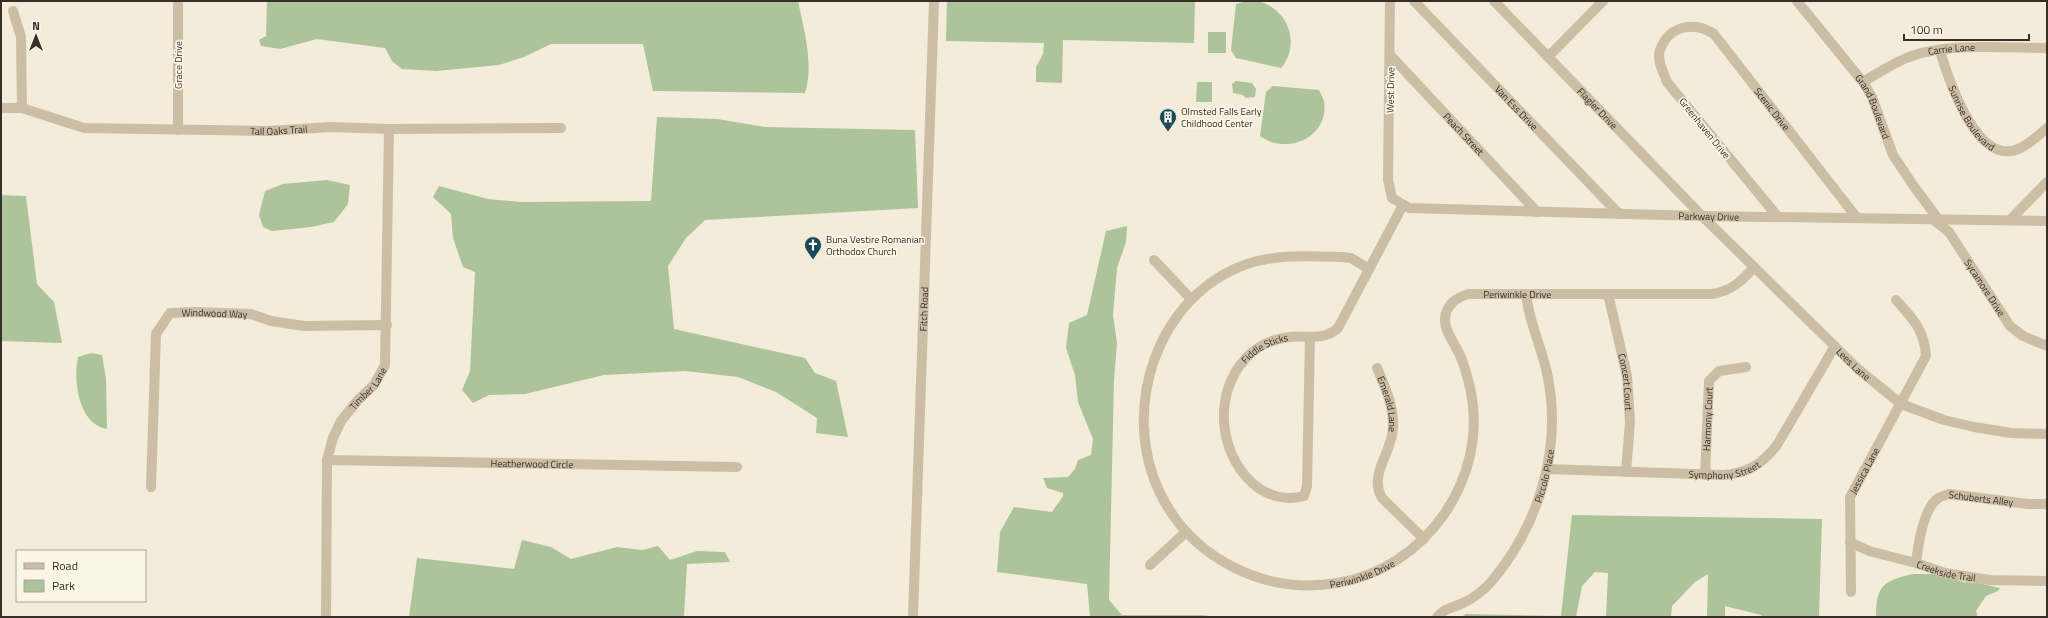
<svg xmlns="http://www.w3.org/2000/svg" width="2048" height="618" font-family="'Titillium Web',sans-serif">
<style>
.green{fill:#adc399}
.lines{fill:none;stroke-linecap:round;stroke-linejoin:round}
.minor{stroke:#cbbea5;stroke-width:10}
.tertiary{stroke:#cbbea5;stroke-width:10}
.labels{text-anchor:middle;stroke-width:3.5;stroke-linejoin:round;paint-order:stroke}
.street-label{font-size:10px;fill:#372f27;stroke:#faf5e6}
.poi-label{font-size:10px;fill:#372f27;stroke:#faf5e6;text-anchor:start}
</style>
<rect width="100%" height="100%" fill="#f3ecda"/>
<path class="green" d="M 267,1 L 798,1 C 804,30 814,64 805,93 L 653,91 L 643,44 L 551,44 L 524,57 L 499,65 L 436,71 L 402,69 L 392,61 L 385,48 L 317,39 L 280,49 L 261,46 L 259,40 L 266,36 Z
M 947,1 L 1195,1 L 1194,43 L 1063,40 L 1062,83 L 1036,82 L 1036,67 L 1043,54 L 1044,43 L 946,41 Z
M 1246,1 C 1251,1 1257,1 1261,2 C 1290,11 1300,46 1281,68 L 1236,58 L 1231,50 L 1236,4 Z
M 1208,32 L 1226,32 L 1226,53 L 1208,53 Z
M 1236,81 L 1252,83 L 1256,89 L 1255,97 L 1246,98 L 1243,95 L 1233,93 L 1232,84 Z
M 1197,82 L 1212,82 L 1212,102 L 1196,102 Z
M 1273,86 L 1319,90 C 1320,93 1323,98 1324,101 C 1330,137 1287,156 1260,136 L 1266,92 Z
M 657,117 L 717,119 L 765,127 L 915,130 L 918,208 L 705,220 L 686,238 L 668,266 L 674,329 L 805,358 L 815,373 L 836,381 L 848,437 L 816,433 L 817,418 L 776,392 L 738,377 L 685,371 L 604,375 L 525,394 L 489,395 L 473,403 L 462,390 L 470,371 L 475,272 L 463,267 L 453,238 L 451,214 L 433,197 L 439,186 L 488,199 L 522,202 L 651,201 Z
M 327,180 L 350,185 L 348,204 L 334,222 L 311,227 L 272,231 L 263,227 L 259,215 L 265,191 L 283,184 Z
M 1,195 L 26,196 L 37,284 L 54,302 L 62,343 L 1,341 Z
M 1127,226 L 1126,242 L 1117,268 L 1113,315 L 1117,343 L 1114,380 L 1109,600 L 1122,615 L 1202,615 L 1218,617 L 1090,617 L 1087,584 L 997,572 L 1000,532 L 1014,507 L 1052,512 L 1063,496 L 1063,493 L 1047,488 L 1043,478 L 1068,477 L 1075,469 L 1078,460 L 1091,455 L 1093,439 L 1078,402 L 1075,375 L 1066,348 L 1069,323 L 1087,315 L 1106,231 Z
M 91,353 L 102,355 L 106,379 L 107,429 C 78,424 73,380 78,357 Z
M 1572,515 L 1822,519 L 1819,617 L 1762,617 L 1761,615 L 1725,606 L 1725,617 L 1707,617 L 1708,574 L 1695,582 L 1672,606 L 1671,617 L 1606,617 L 1608,573 L 1595,572 L 1582,586 L 1576,617 L 1461,617 L 1466,614 L 1561,616 Z
M 522,540 L 551,547 L 571,559 L 617,547 L 642,550 L 658,546 L 670,560 L 697,551 L 725,552 L 730,562 L 687,564 L 684,617 L 409,617 L 417,558 L 514,569 Z
M 1913,574 L 1934,574 L 1964,582 L 1978,583 L 2000,588 L 1998,591 L 1986,596 L 1976,611 L 1978,617 L 1876,617 C 1876,585 1883,581 1913,574 Z"/>
<g class="lines">
<g class="minor">
<path id="s1" d="M 1390,1 L 1388,180 L 1392,198 L 1409,208 L 1702,216 L 2047,221"/>
<path id="s2" d="M 1414,1 L 1619,214"/>
<path id="s3" d="M 1494,1 L 1702,216 L 1858,369 L 1901,404 L 1944,420 L 1974,427 L 2011,433 L 2047,434"/>
<path id="s4" d="M 1797,1 L 1863,82 L 1872,97 L 1893,155 L 1913,185 L 1938,219"/>
<path d="M 13,11 L 21,37 L 22,108"/>
<path id="s5" d="M 1940,51 C 1948,78 1974,157 2011,151 C 2023,150 2038,136 2047,128"/>
<path id="s6" d="M 1390,55 L 1537,212"/>
<path d="M 1548,57 L 1603,1"/>
<path id="s7" d="M 1863,82 C 1878,73 1893,63 1909,57 C 1946,42 2007,48 2047,48"/>
<path id="s8" d="M 1,108 L 22,108 L 84,128 L 268,131 L 331,127 L 389,129 L 561,128"/>
<path d="M 178,130 L 178,1"/>
<path id="s9" d="M 1778,217 L 1667,82 C 1664,73 1656,60 1660,50 C 1669,25 1695,21 1714,34 L 1857,218"/>
<path id="s10" d="M 1931,218 L 1949,232 L 2010,326 L 2023,336 L 2047,346"/>
<path d="M 2011,219 L 2047,182"/>
<path d="M 1154,260 L 1191,299"/>
<path id="s11" d="M 1369,269 L 1351,258 L 1342,257 C 1310,256 1277,254 1247,264 C 1156,296 1120,410 1160,493 C 1192,559 1265,595 1337,583 C 1425,569 1488,480 1471,392 C 1468,379 1465,366 1460,355 C 1455,344 1445,332 1445,320 C 1445,305 1457,297 1469,294 L 1712,294 C 1731,291 1741,282 1754,267"/>
<path id="s12" d="M 1608,294 L 1627,376 L 1630,422 L 1626,472"/>
<path id="s13" d="M 1310,337 L 1307,486 L 1304,496 C 1289,500 1274,498 1260,489 C 1219,461 1211,395 1246,358 C 1257,346 1273,339 1289,337 C 1307,335 1324,341 1338,328 L 1403,205"/>
<path id="s14" d="M 1377,368 C 1385,387 1394,406 1393,427 C 1393,452 1368,474 1382,498 L 1424,539"/>
<path id="s15" d="M 327,460 L 737,467"/>
<path id="s16" d="M 1547,469 L 1724,475 C 1748,473 1762,464 1777,445 L 1835,346"/>
<path id="s17" d="M 1705,475 L 1709,381 L 1719,371 L 1746,367"/>
<path id="s18" d="M 151,487 L 156,334 L 170,313 L 195,312 L 251,314 L 271,321 L 304,326 L 387,325"/>
<path id="s19" d="M 1850,542 L 1869,551 L 1916,563 L 1945,573 L 1990,580 L 2047,581"/>
<path id="s20" d="M 1916,563 C 1918,546 1923,510 1937,499 C 1940,496 1945,496 1949,494 L 2028,504 L 2047,504"/>
<path d="M 1150,565 L 1186,532"/>
<path id="s21" d="M 1851,592 L 1850,497 L 1926,356 C 1924,329 1913,319 1896,300"/>
<path id="s22" d="M 326,617 L 327,460 L 333,438 L 341,421 L 358,400 L 374,385 L 385,365 L 389,129"/>
<path id="s23" d="M 1437,617 C 1444,608 1453,608 1463,603 C 1474,598 1483,591 1491,582 C 1538,527 1562,450 1548,378 C 1543,350 1529,323 1526,294"/>
</g>
<path class="tertiary" id="s24" d="M 913,617 L 934,1"/>
</g>
<defs>
<g id="building-pin" transform="scale(0.9)"><path d="M0 17L-7.5 6A9.5 9.5 0 1 1 7.5 6Z" fill="#1a4a5a" stroke="#faf5e6"/><path d="M-4-6H4V6H1V3H-1V6H-4ZM-2.5-4.3h1.7v1.8h-1.7ZM.8-4.3h1.7v1.8H.8ZM-2.5-1h1.7V.8h-1.7ZM.8-1h1.7V.8H.8Z" fill="#fff"/></g>
<g id="church-pin" transform="scale(0.9)"><path d="M0 17L-7.5 6A9.5 9.5 0 1 1 7.5 6Z" fill="#1a4a5a" stroke="#faf5e6"/><path d="M-1.2-6h2.4v3.5h3.3v2.4h-3.3V6h-2.4V-.1h-3.3v-2.4h3.3Z" fill="#fff"/></g>
</defs>
<g fill-rule="evenodd">
<use href="#building-pin" x="1168" y="117"/>
<use href="#church-pin" x="813" y="245"/>
</g>
<g class="labels">
<g class="street-label">
<text dy="4" stroke="none"><textPath href="#s7" startOffset="96">Carrie Lane</textPath></text>
<text transform="translate(178 65) rotate(-90)" y="4">Grace Drive</text>
<text transform="translate(1390 90) rotate(-89)" y="4">West Drive</text>
<text dy="4" stroke="none"><textPath href="#s4" startOffset="131">Grand Boulevard</textPath></text>
<text dy="4" stroke="none"><textPath href="#s2" startOffset="148">Van Ess Drive</textPath></text>
<text dy="4" stroke="none"><textPath href="#s3" startOffset="149">Flagler Drive</textPath></text>
<text dy="4" stroke="none"><textPath href="#s9" startOffset="369">Scenic Drive</textPath></text>
<text dy="4" stroke="none"><textPath href="#s5" startOffset="75">Sunrise Boulevard</textPath></text>
<text transform="translate(1705 128) rotate(51)" y="4">Greenhaven Drive</text>
<text dy="4" stroke="none"><textPath href="#s8" startOffset="281">Tall Oaks Trail</textPath></text>
<text dy="4" stroke="none"><textPath href="#s6" startOffset="108">Peach Street</textPath></text>
<text dy="4" stroke="none"><textPath href="#s1" startOffset="517">Parkway Drive</textPath></text>
<text dy="4" stroke="none"><textPath href="#s10" startOffset="89">Sycamore Drive</textPath></text>
<text dy="4" stroke="none"><textPath href="#s11" startOffset="1036">Periwinkle Drive</textPath></text>
<text dy="4" stroke="none"><textPath href="#s24" startOffset="308">Fitch Road</textPath></text>
<text dy="4" stroke="none"><textPath href="#s18" startOffset="223">Windwood Way</textPath></text>
<text dy="4" stroke="none"><textPath href="#s13" startOffset="375">Fiddle Sticks</textPath></text>
<text dy="4" stroke="none"><textPath href="#s3" startOffset="511">Lees Lane</textPath></text>
<text dy="4" stroke="none"><textPath href="#s12" startOffset="90">Concert Court</textPath></text>
<text dy="4" stroke="none"><textPath href="#s22" startOffset="241">Timber Lane</textPath></text>
<text dy="4" stroke="none"><textPath href="#s14" startOffset="38">Emerald Lane</textPath></text>
<text dy="4" stroke="none"><textPath href="#s17" startOffset="56">Harmony Court</textPath></text>
<text dy="4" stroke="none"><textPath href="#s15" startOffset="205">Heatherwood Circle</textPath></text>
<text dy="4" stroke="none"><textPath href="#s16" startOffset="178">Symphony Street</textPath></text>
<text dy="4" stroke="none"><textPath href="#s21" startOffset="125">Jessica Lane</textPath></text>
<text dy="4" stroke="none"><textPath href="#s23" startOffset="185">Piccolo Place</textPath></text>
<text dy="4" stroke="none"><textPath href="#s20" startOffset="114">Schuberts Alley</textPath></text>
<text dy="4" stroke="none"><textPath href="#s19" startOffset="101">Creekside Trail</textPath></text>
<text dy="4" stroke="none"><textPath href="#s11" startOffset="640">Periwinkle Drive</textPath></text>
</g>
<g class="poi-label">
<text x="1181" y="115">Olmsted Falls Early<tspan x="1181" dy="12">Childhood Center</tspan></text>
<text x="826" y="243">Buna Vestire Romanian<tspan x="826" dy="12">Orthodox Church</tspan></text>
</g>
</g>
<rect width="2048" height="618" fill="none" stroke="#372f27" stroke-width="4"/>
<rect x="16" y="550" width="130" height="52" fill="#faf5e6" stroke="#aca69a"/>
<rect x="24" y="563" width="20" height="6" fill="#cbbea5" stroke="#aca69a"/>
<text x="52" y="570" font-size="12" fill="#372f27">Road</text>
<rect x="24" y="580" width="20" height="12" fill="#adc399" stroke="#aca69a"/>
<text x="52" y="590" font-size="12" fill="#372f27">Park</text>
<g transform="translate(36 36)" stroke="#faf5e6" stroke-width="3" paint-order="stroke">
<path d="M0-3L7 15L0 10L-7 15Z" fill="#372f27"/>
<text y="-6" font-size="11" font-weight="bold" text-anchor="middle" fill="#372f27">N</text>
</g>
<path d="M1904 34v6h125v-6" fill="none" stroke="#372f27" stroke-width="2"/>
<text x="1910" y="34" font-size="12" fill="#372f27" stroke="#faf5e6" stroke-width="3" paint-order="stroke">100 m</text>
</svg>
